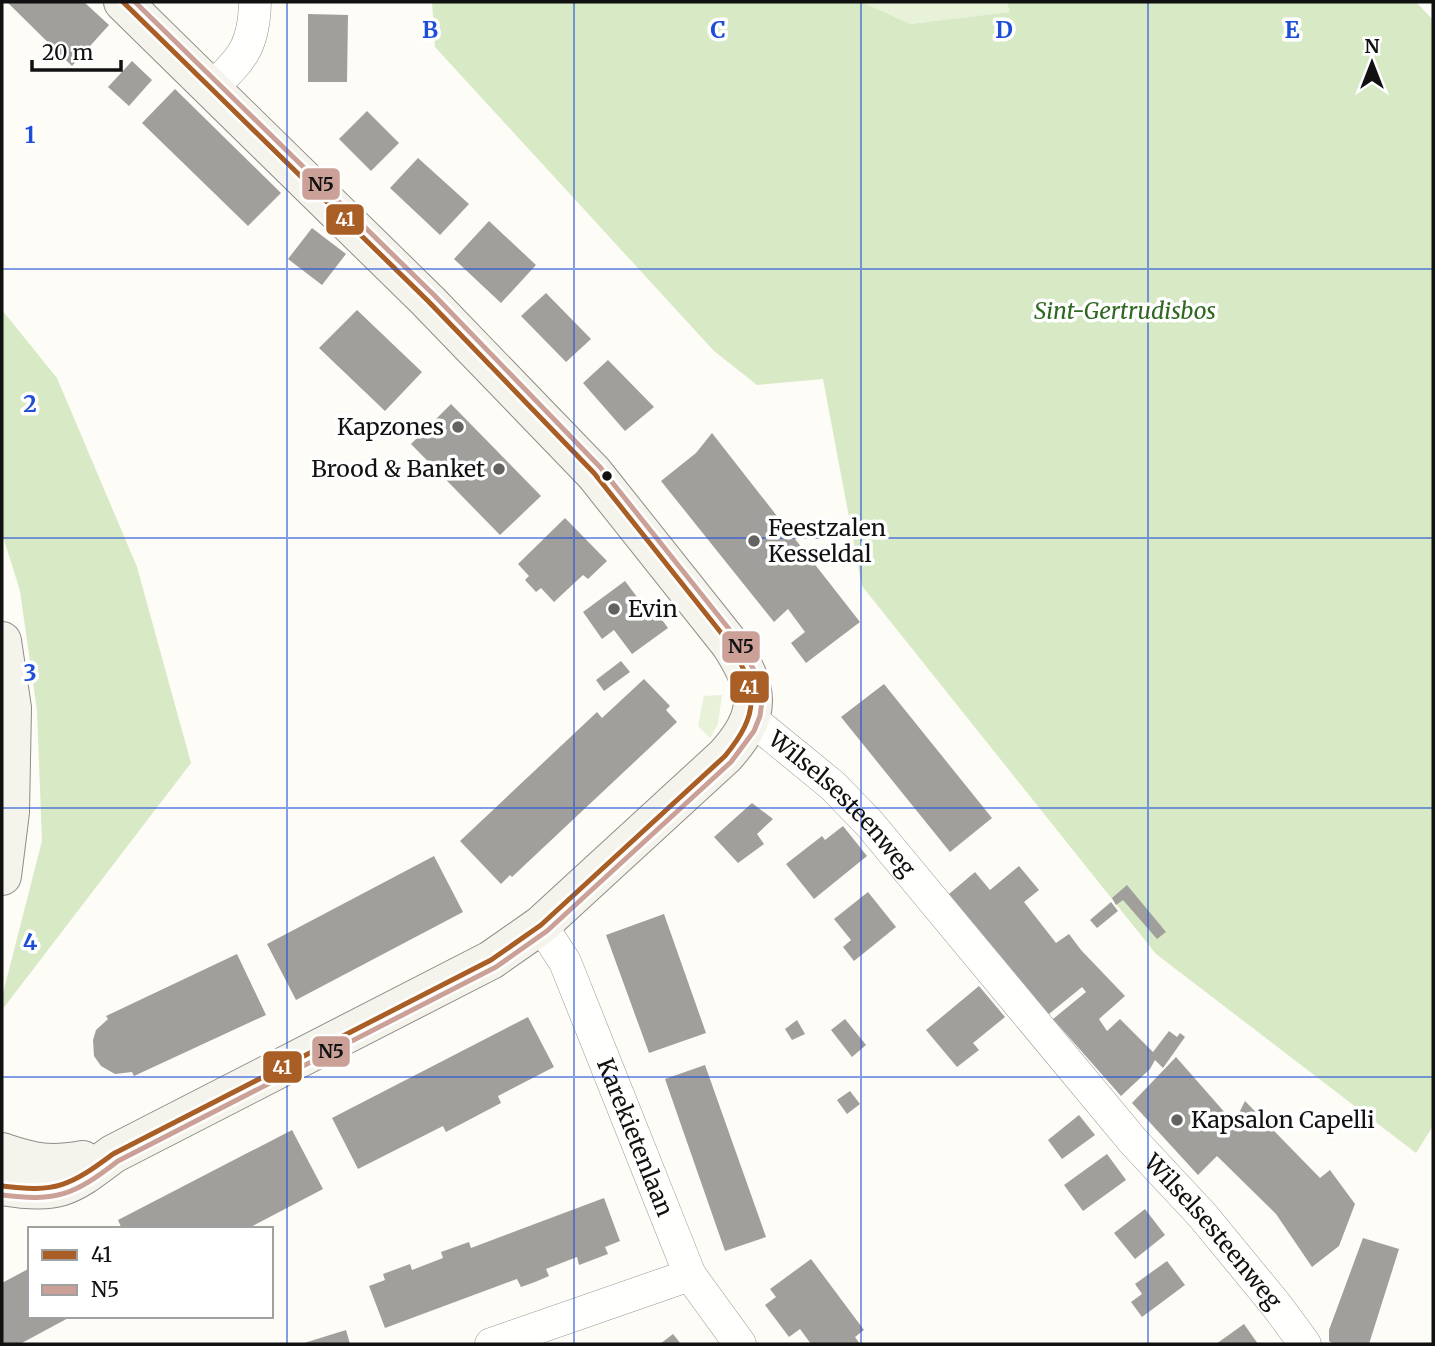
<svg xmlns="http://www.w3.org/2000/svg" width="1435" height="1346" font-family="Merriweather,serif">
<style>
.green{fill:#e7f2d8}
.forest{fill:#d8e9c6}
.building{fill:#a19f9c}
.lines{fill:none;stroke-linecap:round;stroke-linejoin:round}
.street-casing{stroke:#979795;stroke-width:33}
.secondary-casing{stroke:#8e8d8b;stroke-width:40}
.street{stroke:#fffffe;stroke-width:32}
.secondary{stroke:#f5f4ec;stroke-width:38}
.bus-1-casing{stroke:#fff;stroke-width:10}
.bus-2-casing{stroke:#fff;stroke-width:10}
.bus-1{stroke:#a85e24;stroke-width:5}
.bus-2{stroke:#cba197;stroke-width:5}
.grid{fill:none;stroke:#1d4ed8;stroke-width:2;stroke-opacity:0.55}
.poi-dot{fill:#646362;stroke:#fff;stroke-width:2.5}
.bus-dot{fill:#111;stroke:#fff;stroke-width:2.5}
.labels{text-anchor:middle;stroke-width:7;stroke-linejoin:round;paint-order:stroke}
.park-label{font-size:23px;font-style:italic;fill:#306821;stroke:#fff}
.poi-label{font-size:23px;fill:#111;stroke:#fff;text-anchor:start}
.street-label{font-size:23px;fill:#111;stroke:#fff}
.grid-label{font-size:23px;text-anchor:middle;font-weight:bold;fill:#1d4ed8;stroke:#fff;stroke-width:7;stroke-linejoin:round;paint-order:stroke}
.line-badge{stroke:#fff;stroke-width:2.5}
.badge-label{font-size:19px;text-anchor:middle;font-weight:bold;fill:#fff}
.pale-badge-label{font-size:19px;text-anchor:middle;font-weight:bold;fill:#111}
</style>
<rect width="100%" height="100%" fill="#fdfcf7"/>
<path class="green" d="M 862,2 L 1007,2 L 1011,12 L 910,24 Z
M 722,695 L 718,724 L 710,738 L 698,726 L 704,696 Z"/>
<path class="forest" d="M 432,2 L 862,2 L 910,24 L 1010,12 L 1007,2 L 1416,2 L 1433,20 L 1433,1126 L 1416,1153 L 1156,954 L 862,586 L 823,379 L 757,385 L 714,351 L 435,47 Z
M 2,310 L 57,378 L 137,567 L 191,763 L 2,1010 L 2,997 L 42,841 L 37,711 L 20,591 L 2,533 Z"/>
<path class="building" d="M 7,2 L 84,2 L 109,25 L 72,66 Z
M 308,14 L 348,15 L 347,82 L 308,82 Z
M 132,61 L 152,80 L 129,106 L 108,87 Z
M 175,89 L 281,193 L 248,226 L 142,123 Z
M 367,111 L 399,143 L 371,171 L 339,139 Z
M 418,158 L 469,204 L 440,235 L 390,188 Z
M 489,221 L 536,265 L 501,303 L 454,259 Z
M 312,228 L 346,254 L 322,285 L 288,259 Z
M 546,293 L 591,339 L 566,362 L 521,316 Z
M 357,310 L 422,372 L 385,411 L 319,348 Z
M 608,360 L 654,407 L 625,431 L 583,383 Z
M 451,404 L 541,496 L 500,535 L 411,444 Z
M 712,433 L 860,622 L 806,663 L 791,643 L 805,632 L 788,609 L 774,622 L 661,481 L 696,453 Z
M 565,518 L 607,561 L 588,579 L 583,575 L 554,602 L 541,588 L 536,592 L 525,580 L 529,576 L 518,564 Z
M 625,581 L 655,621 L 660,617 L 668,628 L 632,654 L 614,630 L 602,639 L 583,612 Z
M 621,661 L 630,672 L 604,691 L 596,680 Z
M 644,679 L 670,706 L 666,710 L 677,722 L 512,877 L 510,875 L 501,884 L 460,841 L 597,712 L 602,718 Z
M 884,684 L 992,818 L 950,852 L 841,717 Z
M 752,803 L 773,819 L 757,834 L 764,844 L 738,863 L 714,837 Z
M 843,826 L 867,856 L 814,899 L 786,864 L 822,836 L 825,840 Z
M 434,856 L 463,912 L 296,1000 L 267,944 Z
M 1019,866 L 1039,890 L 1024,902 L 1056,943 L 1069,934 L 1081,950 L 1125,996 L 1099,1019 L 1107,1031 L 1120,1019 L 1153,1052 L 1169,1031 L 1177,1037 L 1180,1033 L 1185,1037 L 1163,1068 L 1155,1060 L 1150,1069 L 1121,1096 L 1053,1019 L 1086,992 L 1082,987 L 1049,1014 L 949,894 L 975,872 L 990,890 Z
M 1127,885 L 1166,932 L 1157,939 L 1123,900 L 1116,905 L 1112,898 Z
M 868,892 L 896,927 L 854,961 L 843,947 L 851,940 L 834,919 Z
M 1111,902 L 1118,911 L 1097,928 L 1090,920 Z
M 664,914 L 706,1033 L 649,1053 L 606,935 Z
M 237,954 L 266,1015 L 134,1076 L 132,1072 L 115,1074 L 101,1066 L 94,1056 L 93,1040 L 96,1030 L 108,1019 L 106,1016 Z
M 979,986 L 1005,1017 L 973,1043 L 979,1050 L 957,1067 L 926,1030 Z
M 528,1017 L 554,1067 L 498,1096 L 501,1103 L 446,1132 L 443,1126 L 358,1169 L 332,1118 Z
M 845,1019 L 866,1045 L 852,1057 L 831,1030 Z
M 797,1020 L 805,1034 L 792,1040 L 785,1029 Z
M 1176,1057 L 1234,1123 L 1245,1101 L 1320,1178 L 1330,1170 L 1355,1204 L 1339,1246 L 1312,1267 L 1276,1214 L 1217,1156 L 1198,1175 L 1132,1103 Z
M 705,1065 L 766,1237 L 725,1251 L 665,1079 Z
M 850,1091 L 860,1104 L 847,1114 L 837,1100 Z
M 1079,1115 L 1095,1135 L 1062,1159 L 1048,1140 Z
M 292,1130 L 323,1189 L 247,1229 L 122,1229 L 118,1220 Z
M 1107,1154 L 1126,1180 L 1083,1211 L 1064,1185 Z
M 604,1198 L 620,1241 L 605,1247 L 608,1254 L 579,1265 L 577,1257 L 546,1269 L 549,1276 L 535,1282 L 521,1287 L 517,1279 L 385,1328 L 369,1286 L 385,1280 L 383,1274 L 410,1264 L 412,1270 L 443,1258 L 441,1252 L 469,1242 L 471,1248 Z
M 1145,1209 L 1165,1235 L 1135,1259 L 1114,1233 Z
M 1363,1238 L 1399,1249 L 1369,1344 L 1333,1344 L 1329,1341 L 1329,1330 Z
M 811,1259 L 864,1330 L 855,1337 L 860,1344 L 811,1344 L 800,1329 L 789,1337 L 765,1305 L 776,1297 L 770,1289 Z
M 1167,1261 L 1185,1285 L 1142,1317 L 1131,1302 L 1142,1294 L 1135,1284 Z
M 30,1268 L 30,1316 L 72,1316 L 20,1344 L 2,1344 L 2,1283 Z
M 1244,1324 L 1258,1344 L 1216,1344 Z
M 346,1330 L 350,1344 L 301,1344 Z
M 673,1334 L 681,1344 L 660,1344 Z"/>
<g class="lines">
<g class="street-casing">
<g id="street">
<path d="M 212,87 C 243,59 254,45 255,2"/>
<path id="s1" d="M 750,718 L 832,785 L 869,823 L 1133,1141 L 1203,1216 L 1277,1306 L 1305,1344"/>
<path id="s2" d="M 541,925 L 565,962 L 690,1275 L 740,1344"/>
<path d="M 491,1344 L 690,1275"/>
</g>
</g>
<g class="secondary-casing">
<path id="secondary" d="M 2,641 L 12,708 L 10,812 L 2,876
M 2,1152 C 35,1163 49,1166 83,1160
M 2,1186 C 60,1195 68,1188 113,1154 L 491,960 L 541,925 L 725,756 C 764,713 759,689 730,644 L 594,473 L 428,301 L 123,2"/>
</g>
<use href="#street" class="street"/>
<use href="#secondary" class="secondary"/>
<g class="bus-1-casing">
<path id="bus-1" d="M 2,1186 C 56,1193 70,1186 113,1154 L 491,960 L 541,925 L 725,756 C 760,713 758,691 730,644 L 594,473 L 428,301 L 123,2"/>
</g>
<g class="bus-2-casing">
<path id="bus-2" d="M 2,1195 C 57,1202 74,1195 118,1161 L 496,967 L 547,931 L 731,762 L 754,731 L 760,716 L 762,701 L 755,672 L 737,639 L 600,467 L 434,295 L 135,2"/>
</g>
<use href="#bus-1" class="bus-1"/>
<use href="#bus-2" class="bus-2"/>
</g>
<path class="grid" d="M 287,2 L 287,1344M 574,2 L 574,1344M 861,2 L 861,1344M 1148,2 L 1148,1344M 2,269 L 1433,269M 2,538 L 1433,538M 2,808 L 1433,808M 2,1077 L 1433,1077"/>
<g class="poi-dot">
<circle cx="458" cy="427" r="7"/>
<circle cx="499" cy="469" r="7"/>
<circle cx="754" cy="541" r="7"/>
<circle cx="614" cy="609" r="7"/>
<circle cx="1177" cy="1120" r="7"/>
</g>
<circle class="bus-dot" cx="607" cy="476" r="6"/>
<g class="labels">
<g class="park-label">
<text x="1125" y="319">Sint-Gertrudisbos</text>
</g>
<g class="poi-label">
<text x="444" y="435" text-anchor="end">Kapzones</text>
<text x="485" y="477" text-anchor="end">Brood &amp; Banket</text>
<text x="768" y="536">Feestzalen<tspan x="768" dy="26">Kesseldal</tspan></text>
<text x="628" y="617">Evin</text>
<text x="1191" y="1128">Kapsalon Capelli</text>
</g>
<g class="street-label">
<text dy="8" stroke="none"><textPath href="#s1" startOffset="126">Wilselsesteenweg</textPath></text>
<text dy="8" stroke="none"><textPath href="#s2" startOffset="233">Karekietenlaan</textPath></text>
<text dy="8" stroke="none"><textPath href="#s1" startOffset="693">Wilselsesteenweg</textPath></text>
</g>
</g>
<g class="grid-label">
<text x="430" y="38">B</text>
<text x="718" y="38">C</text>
<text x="1004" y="38">D</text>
<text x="1292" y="38">E</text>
<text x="30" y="143">1</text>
<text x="30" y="412">2</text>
<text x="30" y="681">3</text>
<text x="30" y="950">4</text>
</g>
<g class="line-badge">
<rect x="301" y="167" width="40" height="34" rx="7" fill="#cba197"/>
<rect x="325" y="203" width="40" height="33" rx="7" fill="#a85e24"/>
<rect x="721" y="630" width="40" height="34" rx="7" fill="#cba197"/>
<rect x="729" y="670" width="41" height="34" rx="7" fill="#a85e24"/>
<rect x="311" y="1035" width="40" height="33" rx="7" fill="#cba197"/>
<rect x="262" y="1050" width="41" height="34" rx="7" fill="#a85e24"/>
</g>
<g class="badge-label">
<text x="345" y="226">41</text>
<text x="749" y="694">41</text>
<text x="282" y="1074">41</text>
</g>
<g class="pale-badge-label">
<text x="321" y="191">N5</text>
<text x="741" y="653">N5</text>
<text x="331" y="1058">N5</text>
</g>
<rect width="1435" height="1346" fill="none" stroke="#111111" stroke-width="7"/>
<rect x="28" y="1227" width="245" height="91" fill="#ffffff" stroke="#a0a0a0" stroke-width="2"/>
<rect x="42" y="1250" width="35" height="10" fill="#a85e24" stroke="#a0a0a0" stroke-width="2"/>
<text x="91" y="1262" font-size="21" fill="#111111">41</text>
<rect x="42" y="1285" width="35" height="10" fill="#cba197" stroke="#a0a0a0" stroke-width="2"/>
<text x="91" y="1297" font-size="21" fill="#111111">N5</text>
<g transform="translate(1372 63)" stroke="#ffffff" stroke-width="5" paint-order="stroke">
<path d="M0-5L12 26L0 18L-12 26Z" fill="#111111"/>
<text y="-10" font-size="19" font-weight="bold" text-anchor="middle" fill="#111111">N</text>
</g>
<path d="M32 60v10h89v-10" fill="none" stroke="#111111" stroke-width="3.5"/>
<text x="42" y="60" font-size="21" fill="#111111" stroke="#ffffff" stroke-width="5" paint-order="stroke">20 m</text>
</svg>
